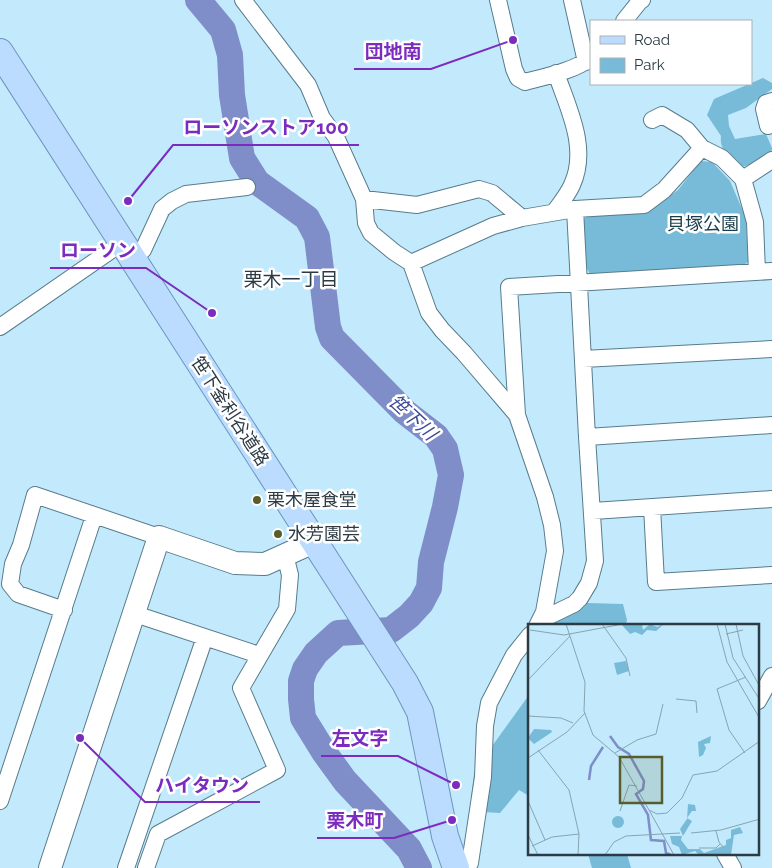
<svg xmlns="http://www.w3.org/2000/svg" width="772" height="868" font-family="Raleway,'Noto Sans JP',sans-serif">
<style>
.green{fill:#77bbd8}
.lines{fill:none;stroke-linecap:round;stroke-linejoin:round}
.river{stroke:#7f8dc8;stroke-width:26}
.street-casing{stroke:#577c8c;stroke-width:18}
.secondary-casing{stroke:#577c8c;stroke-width:24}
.primary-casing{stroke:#6c95bd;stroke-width:28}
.street{stroke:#fff;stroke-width:16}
.secondary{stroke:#fff;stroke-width:22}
.primary{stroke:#bcdcff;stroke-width:26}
.poi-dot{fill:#575d2b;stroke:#fff;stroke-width:2}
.labels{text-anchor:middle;stroke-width:5;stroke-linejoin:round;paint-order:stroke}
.park-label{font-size:18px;fill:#1a3d4c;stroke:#fff}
.street-label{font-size:18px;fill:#2c3b43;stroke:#fff}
.poi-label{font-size:18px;fill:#2c3b43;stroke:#fff;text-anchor:start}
.neighbourhood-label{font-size:19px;fill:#2c3b43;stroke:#fff}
.water-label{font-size:19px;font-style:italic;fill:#3f4c95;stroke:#fff}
.inset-river{fill:none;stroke:#7f8dc8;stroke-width:2.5}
.inset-road{fill:none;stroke:#86a4b2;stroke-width:1}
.view{fill:#575d2b;fill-opacity:0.15;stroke:#575d2b;stroke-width:2.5}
.inset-edge{fill:none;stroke:#2c3b43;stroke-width:2.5}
.leader{fill:none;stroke:#7b2cbf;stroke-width:2}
.callout-dot{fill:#7b2cbf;stroke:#fff;stroke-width:2}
.callout-label{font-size:19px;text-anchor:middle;font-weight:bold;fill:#7b2cbf;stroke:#fff;stroke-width:5;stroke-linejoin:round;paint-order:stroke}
</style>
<rect width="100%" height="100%" fill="#c2eafc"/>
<path class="green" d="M 763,78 L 772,83 L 772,89 L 746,108 L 728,115 L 729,126 L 735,139 L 766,134 L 772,148 L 772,150 L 761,160 L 743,167 C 732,159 719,152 721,136 L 707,115 L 714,99 Z
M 701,161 L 712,162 L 730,181 L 746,218 L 748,262 L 744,265 L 590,274 L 586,267 L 582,220 L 590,215 L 648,212 L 678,190 Z
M 588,603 L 623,604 L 627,620 L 626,625 L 547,626 L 548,622 Z
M 529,695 L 529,796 L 519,790 L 500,813 L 483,812 L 471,798 L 474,774 L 487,753 Z
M 588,854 L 627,854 L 631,868 L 592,868 Z"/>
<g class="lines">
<path class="river" d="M 198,0 L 223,30 L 230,55 L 232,95 L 242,158 L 257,182 L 307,218 L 317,237 L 328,327 L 332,338 L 405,412 L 436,436 L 445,449 L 451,475 L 445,507 L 431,562 L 429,588 L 421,603 L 409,616 L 391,630 L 338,633 L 316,653 L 305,669 L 301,681 L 301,699 L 303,718 L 324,752 L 345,781 L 409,849 L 419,868"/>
<g class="street-casing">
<path id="street" d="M 243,0 L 308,85 L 322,118 L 336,137 L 364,199 L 366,223 L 371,233 L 394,252 L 411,263 L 429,313 L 442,330 L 464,353 L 517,415 L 545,497 L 552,525 L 555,551 L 544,612 L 537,626
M 498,0 L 514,69 L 518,78 L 525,82 C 544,77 578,70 591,57
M 572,0 L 586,62
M 624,21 L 640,1 L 642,0
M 652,120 L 662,115 L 687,130 L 702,148 L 722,158 L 743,179 L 755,222 L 757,272
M 768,126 L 764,109 L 766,103 L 772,101
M 743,179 L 772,160
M 364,199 L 417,205 L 479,189 L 492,193 L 522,218
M 555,211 C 561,203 568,194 572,185 C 589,148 568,108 556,73
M 131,256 L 143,250 L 162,209 L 172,201 L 186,194 L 247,187
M 411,263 L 493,226 L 522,218 L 575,209 L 644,205 L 664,190 L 702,148
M 0,327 L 123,242
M 583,359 L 772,349
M 517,415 L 509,287 L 772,271
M 587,437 L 772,425
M 652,507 L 656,582 L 772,575
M 593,511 L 772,499
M 64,610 L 18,594 L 10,584 L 13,564 L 21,545 L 35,495 L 159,537
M 135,614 L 259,655
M 541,620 L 574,604 L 580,598 L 589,583 L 595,561 L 587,437 L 575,209
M 758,701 L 772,676
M 0,801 L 94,516
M 725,854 L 733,868
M 126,868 L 205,637
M 146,868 L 158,834 L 277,770 L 241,688 L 287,609 L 290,575 L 285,555
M 467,868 L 470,863 L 483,777 L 485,726 L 489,703 L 514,655 L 530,635"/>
</g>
<g class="secondary-casing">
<path id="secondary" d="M 50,868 L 159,537 L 235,563 L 265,564 L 316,541"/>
</g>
<g class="primary-casing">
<path id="primary" d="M 0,52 L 405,683 L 420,712 L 445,836 L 456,868"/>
</g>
<use href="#street" class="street"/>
<use href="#secondary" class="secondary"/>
<use href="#primary" class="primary"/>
</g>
<g class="poi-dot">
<circle cx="257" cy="500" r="5"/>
<circle cx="278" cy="534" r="5"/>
</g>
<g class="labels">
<g class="park-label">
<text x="703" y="230">貝塚公園</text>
</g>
<g class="street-label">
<text transform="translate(230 411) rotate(57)" y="6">笹下釜利谷道路</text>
</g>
<g class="poi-label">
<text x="267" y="506">栗木屋食堂</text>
<text x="288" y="540">水芳園芸</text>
</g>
<g class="neighbourhood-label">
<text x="291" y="286">栗木一丁目</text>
</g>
<g class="water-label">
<text transform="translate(413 417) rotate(43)" y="7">笹下川</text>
</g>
</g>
<g transform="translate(528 624)">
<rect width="231" height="231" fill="#c2eafc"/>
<path d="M 114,0 L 115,6 L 122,0 L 129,3 L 136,0 L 128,7 L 119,6 L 114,11 L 107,8 L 102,10 L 94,1 ZM 98,37 L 101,47 L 89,51 L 86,39 ZM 6,105 L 23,106 L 24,108 L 6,120 L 0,114 ZM 183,112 L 182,119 L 176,120 L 178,124 L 175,131 L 171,133 L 170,118 ZM 160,180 L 167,181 L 168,187 L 164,187 L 159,194 L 164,197 L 155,212 L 152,205 L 159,195 ZM84 198a6 6 0 1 1 12 0a6 6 0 1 1-12 0ZM 212,203 L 215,209 L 206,211 L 203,231 L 171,231 L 167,227 L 154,231 L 151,223 L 144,220 L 142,212 L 154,212 L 153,216 L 160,225 L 172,225 L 176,229 L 198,221 L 198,216 L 203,214 L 203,206 Z" fill="#77bbd8"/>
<path class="inset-river" d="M 82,112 L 90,123 L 101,130 L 116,157 L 115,165 L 108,170 L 120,191 L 123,216 L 136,217 L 138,229 L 143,231M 61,156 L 63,142 L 75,123"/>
<path class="inset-road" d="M 38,0 L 57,58 L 56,87 L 65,111 L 91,133 L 121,186 L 129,190 L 139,189 L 154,174 L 165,151 L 189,147 L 232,117M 74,0 L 98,34 L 102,52M 189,0 L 199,38 L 232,95M 197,0 L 205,34 L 232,76M 208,0 L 215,32 L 232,63M 2,6 L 36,11 L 95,0M 198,10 L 215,6M 0,56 L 42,12M 148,75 L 168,77 L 169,89M 0,92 L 33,94 L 45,99M 10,126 L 41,166 L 51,210 L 50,231M 87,129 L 109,116 L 128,110 L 135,80M 217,129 L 201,106 L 189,65 L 218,53M 0,134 L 39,108 L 57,89M 0,177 L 17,216M 121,186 L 146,231M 92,187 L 101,161 L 109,162M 188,207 L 191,218 L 195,223M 163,209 L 193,206 L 232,195M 0,211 L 10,231M 4,222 L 24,213 L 51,210M 171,224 L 188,224 L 192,220M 77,231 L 86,218 L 98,212 L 152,209"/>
<path class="view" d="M 92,133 L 134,133 L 134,179 L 92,179 Z"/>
<rect width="231" height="231" class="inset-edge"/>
</g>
<path class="leader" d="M513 40L431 69H354M128 201L173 145H359M212 313L146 268H50M456 785L398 756H321M80 738L145 802H260M452 820L394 838H317"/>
<g class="callout-dot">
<circle cx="513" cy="40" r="5"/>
<circle cx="128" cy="201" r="5"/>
<circle cx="212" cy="313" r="5"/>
<circle cx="456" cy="785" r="5"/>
<circle cx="80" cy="738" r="5"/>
<circle cx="452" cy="820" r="5"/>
</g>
<g class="callout-label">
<text x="393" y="58">団地南</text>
<text x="266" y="134">ローソンストア100</text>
<text x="98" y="257">ローソン</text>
<text x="360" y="745">左文字</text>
<text x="202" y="792">ハイタウン</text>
<text x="355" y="827">栗木町</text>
</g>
<rect x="590" y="20" width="162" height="65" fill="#ffffff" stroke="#abb1b4"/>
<rect x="600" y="36" width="25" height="8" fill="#bcdcff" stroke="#abb1b4"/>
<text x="634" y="45" font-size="15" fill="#2c3b43">Road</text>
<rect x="600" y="58" width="25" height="15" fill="#77bbd8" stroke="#abb1b4"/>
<text x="634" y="70" font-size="15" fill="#2c3b43">Park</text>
</svg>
